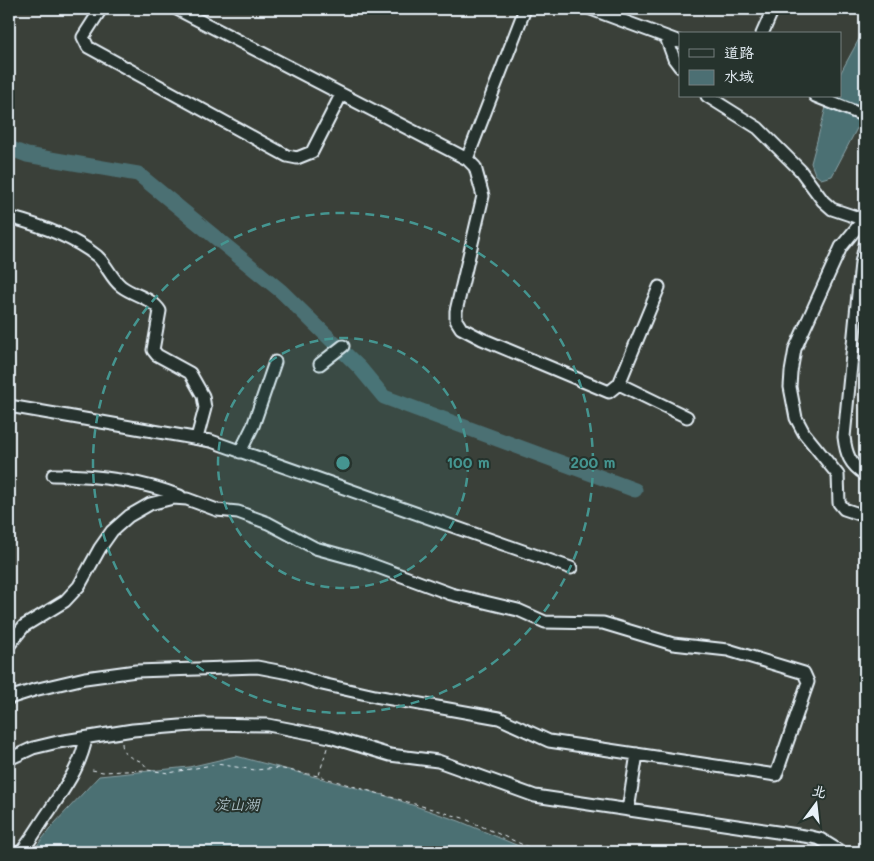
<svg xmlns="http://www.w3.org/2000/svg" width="874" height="861" font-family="Mali,'LXGW WenKai TC',sans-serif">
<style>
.water{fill:#4c6f73;stroke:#8aa3a8}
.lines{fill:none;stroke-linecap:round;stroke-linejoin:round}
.river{stroke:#4c6f73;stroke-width:15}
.minor-casing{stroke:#e8f1f8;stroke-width:15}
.path{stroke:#e8f1f8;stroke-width:1;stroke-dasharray:4 4;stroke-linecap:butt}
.minor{stroke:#26332d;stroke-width:11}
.ring{fill:none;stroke:#459590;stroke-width:2.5;stroke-dasharray:9 6}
.labels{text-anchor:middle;stroke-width:4;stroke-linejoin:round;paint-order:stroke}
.water-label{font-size:15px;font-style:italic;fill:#aabdc3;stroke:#26332d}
.centre{fill:#459590;stroke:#26332d;stroke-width:2.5}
.ring-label{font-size:15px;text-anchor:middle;font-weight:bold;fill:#459590;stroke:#26332d;stroke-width:4;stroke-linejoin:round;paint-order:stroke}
</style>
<rect width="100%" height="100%" fill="#3a4039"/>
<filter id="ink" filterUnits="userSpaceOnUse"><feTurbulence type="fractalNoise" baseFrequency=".02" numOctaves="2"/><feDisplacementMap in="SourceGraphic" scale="10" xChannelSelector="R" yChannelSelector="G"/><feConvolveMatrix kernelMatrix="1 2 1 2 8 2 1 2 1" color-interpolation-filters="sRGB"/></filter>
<g filter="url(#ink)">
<path class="water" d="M 865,28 L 865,113 L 832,176 L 821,179 L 815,174 L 811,163 L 829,96 L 840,96 L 840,74 Z
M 236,756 L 383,795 L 459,821 L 533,852 L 32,852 L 53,825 L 99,776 L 189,767 Z"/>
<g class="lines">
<path class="river" d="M 9,148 L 27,155 L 138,174 L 281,291 L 360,368 L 384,397 L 635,490"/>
<g class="minor-casing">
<path id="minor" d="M 101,9 L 83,37 L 88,47 L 287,156 L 297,158 L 312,152 L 341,95
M 177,9 L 467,159 L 475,167 L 483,196 L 456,311 L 456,320 L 461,328 L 482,339 L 609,392 L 619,384 L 659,287
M 591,9 L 680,42
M 762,34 L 773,9
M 666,37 L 674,59 L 680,67
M 707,96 L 758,128 L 800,170 L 823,201 L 832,209 L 865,220
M 815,96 L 865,116
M 467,159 L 525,9
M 9,217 C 39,225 72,236 97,256 C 107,265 111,278 121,286 C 134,296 151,297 160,311 L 153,350 L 157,355 L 190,373 L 203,396 L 205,408 L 197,438
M 864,219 L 841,247 L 795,349 L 791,372 L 790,387 L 796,418 L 804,433 L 838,475 L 839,503 L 844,509 L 865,516
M 865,245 L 861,263 L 844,437 C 846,454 850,465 865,474
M 320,364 L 343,346
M 619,384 L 687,417
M 9,406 L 211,441 L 571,568
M 240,452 L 253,426 L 275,362
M 53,475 C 97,475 139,480 180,496
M 9,645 L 24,626 L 65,601 L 79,586 L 100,548 L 112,531 L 129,516 L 150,504 L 173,498 L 187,499 L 217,510 L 238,512 L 268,523 L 315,548 L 359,560 L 451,594 L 518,610 L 545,622 L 603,623 L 673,644 L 728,650 L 804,673 L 808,682 L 776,775 L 549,741 L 499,718 L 375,696 L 322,684 L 289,673 L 257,667 L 136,671 L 85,678 L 34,690 L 9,698
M 9,759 L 33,748 L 58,742 L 133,730 L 204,724 L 268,725 L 330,737 L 390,755 L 438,761 L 535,796 L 811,837 L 820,839 L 841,852
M 628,810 L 637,754
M 21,852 C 32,839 40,824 50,810 C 65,787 81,766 86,738"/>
</g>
<path class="path" d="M 122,743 C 123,764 143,754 147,770
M 92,770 L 103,772 L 147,770 L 169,773 L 217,764 L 255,770 L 278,768 L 318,776 L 463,818 L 539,852
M 319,775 L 327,748"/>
<use href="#minor" class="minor"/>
</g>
</g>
<circle cx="343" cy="463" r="125" fill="#459590" fill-opacity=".12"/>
<g class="ring">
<circle cx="343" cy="463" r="125"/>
<circle cx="343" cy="463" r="250"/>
</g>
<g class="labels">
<g class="water-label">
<text x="237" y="810">淀山湖</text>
</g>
</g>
<circle cx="343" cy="463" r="8" class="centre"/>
<g class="ring-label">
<text x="468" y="468">100 m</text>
<text x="593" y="468">200 m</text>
</g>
<rect width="874" height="861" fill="none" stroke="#26332d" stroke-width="30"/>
<rect x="15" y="15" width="844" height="831" fill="none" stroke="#e8f1f8" stroke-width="2" filter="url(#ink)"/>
<rect x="679" y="32" width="162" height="65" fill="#26332d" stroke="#747f7e"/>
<rect x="689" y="49" width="25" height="8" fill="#26332d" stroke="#747f7e"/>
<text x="724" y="58" font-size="15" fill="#e8f1f8">道路</text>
<rect x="689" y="70" width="25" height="15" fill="#4c6f73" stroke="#747f7e"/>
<text x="724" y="82" font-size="15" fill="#e8f1f8">水域</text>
<g transform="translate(816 804) rotate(15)" stroke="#26332d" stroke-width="4" paint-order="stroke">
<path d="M0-4L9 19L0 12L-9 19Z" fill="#e8f1f8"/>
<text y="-8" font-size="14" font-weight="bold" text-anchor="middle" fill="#e8f1f8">北</text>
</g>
</svg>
